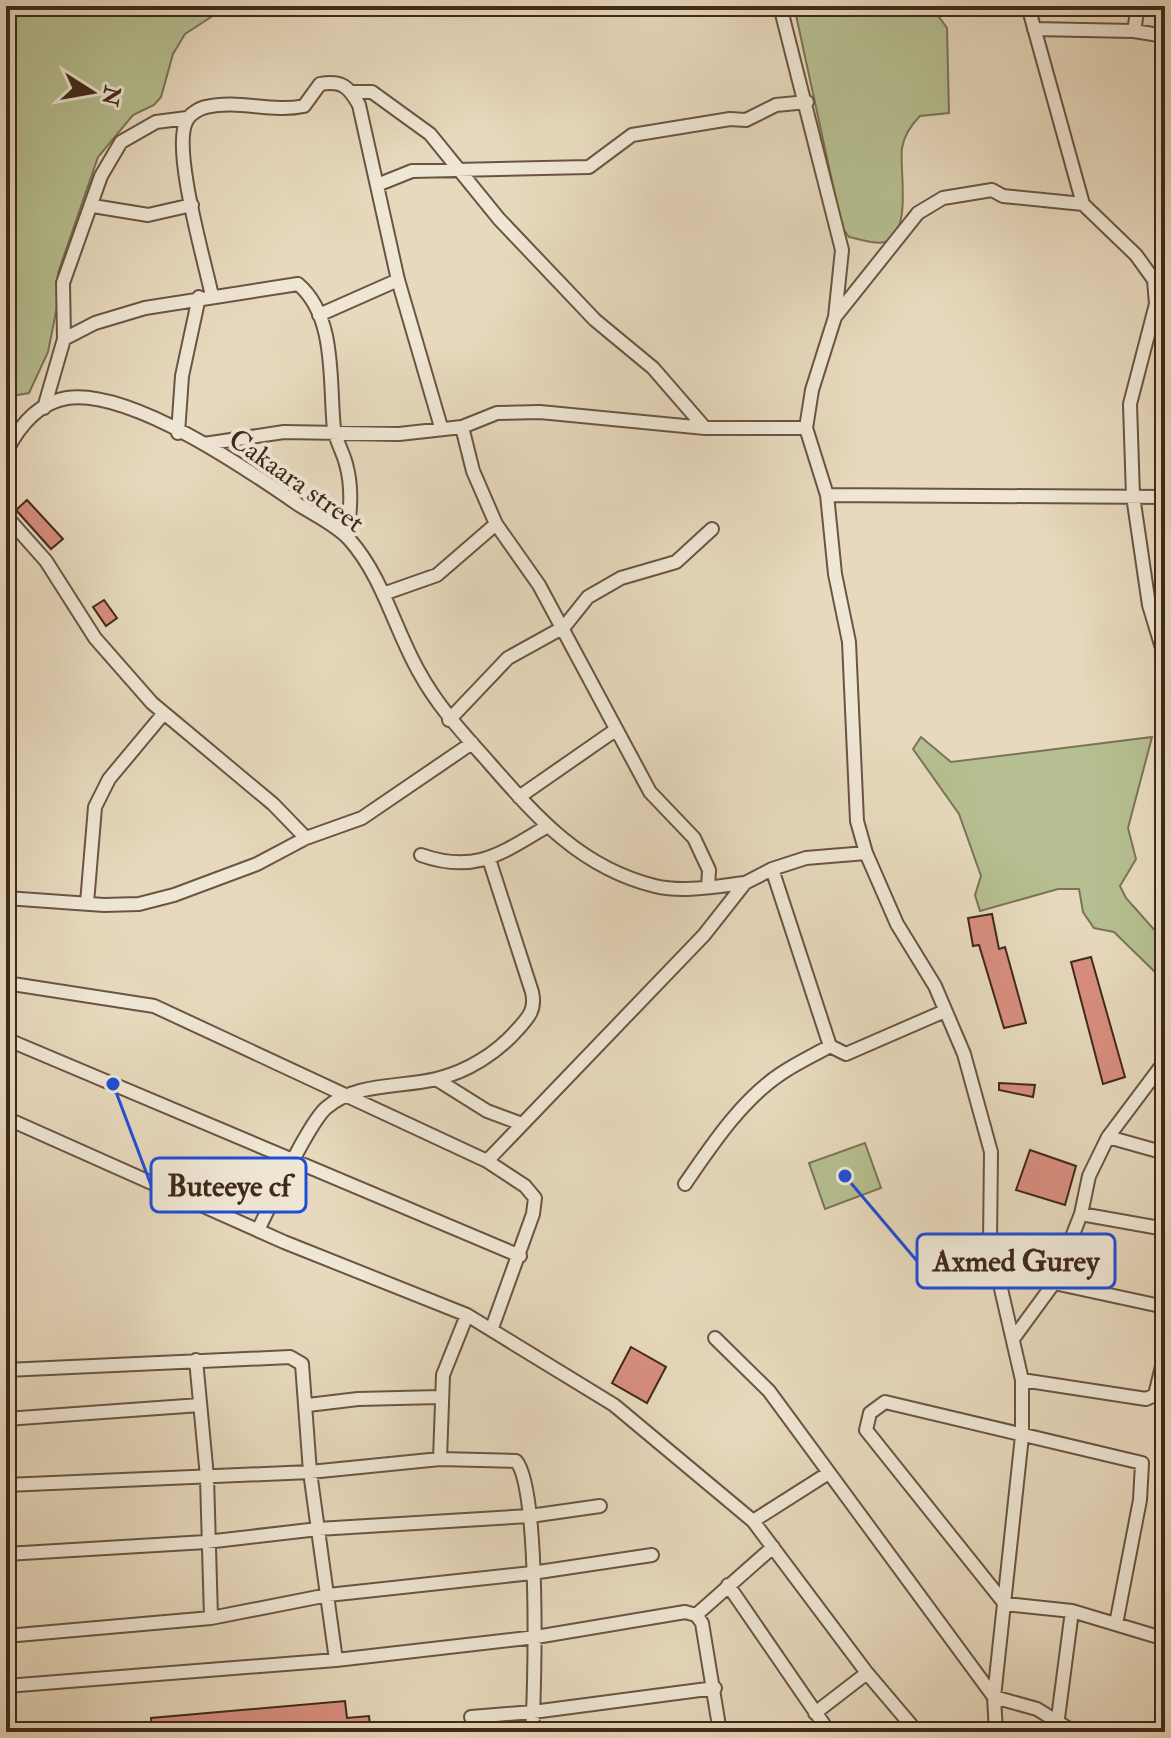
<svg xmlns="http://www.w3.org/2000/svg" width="1171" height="1738" font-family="'IM FELL Double Pica',serif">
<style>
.green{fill:#b6bf91;stroke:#7b7456;stroke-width:2}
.building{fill:#d88e7f;stroke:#40291a;stroke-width:2}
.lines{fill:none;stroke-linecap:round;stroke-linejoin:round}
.street-casing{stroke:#6a5543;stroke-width:16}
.street{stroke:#efe6d4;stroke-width:12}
.labels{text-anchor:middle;stroke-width:8;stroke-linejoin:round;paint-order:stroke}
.street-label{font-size:28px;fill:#40291a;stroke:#efe6d4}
.leader{fill:none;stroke:#1d4ed8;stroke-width:3}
.callout-dot{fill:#1d4ed8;stroke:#efe6d4;stroke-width:3}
.callout{fill:#efe6d4;stroke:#1d4ed8;stroke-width:3}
.callout-label{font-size:30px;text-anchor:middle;font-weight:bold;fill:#40291a}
</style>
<rect width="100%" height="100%" fill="#e7d9bd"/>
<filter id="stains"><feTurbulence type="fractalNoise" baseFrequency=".0025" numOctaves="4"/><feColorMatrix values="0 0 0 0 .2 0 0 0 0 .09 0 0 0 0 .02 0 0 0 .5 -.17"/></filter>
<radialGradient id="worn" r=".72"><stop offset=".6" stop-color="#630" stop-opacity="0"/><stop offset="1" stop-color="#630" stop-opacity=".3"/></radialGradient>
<path class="green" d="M 6,6 L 228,6 L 185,34 L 173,54 L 161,97 L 154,105 L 133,115 L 98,157 L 58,273 L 57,307 L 48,352 L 29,393 L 6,397 Z
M 794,6 L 931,6 L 947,28 L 949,113 L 920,116 C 911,125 904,135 902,148 C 899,169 913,232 885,242 C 875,245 859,239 849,237 L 842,227 Z
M 921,737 L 951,762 L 1152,737 L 1128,828 L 1136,859 L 1120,886 L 1126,898 L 1165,942 L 1165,964 L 1156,973 L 1114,932 L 1094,928 L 1083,912 L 1079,889 L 1058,889 L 980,911 L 975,895 L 981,876 L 959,814 L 913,749 Z
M 865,1143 L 881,1188 L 825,1209 L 809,1163 Z"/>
<path class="building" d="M 27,500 L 63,539 L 51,549 L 16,510 Z
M 104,600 L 117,618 L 106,626 L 93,607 Z
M 992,914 L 999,949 L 1005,947 L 1026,1023 L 1004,1028 L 979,945 L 973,946 L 968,918 Z
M 1091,957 L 1125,1077 L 1103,1084 L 1071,962 Z
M 999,1083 L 1035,1085 L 1033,1097 L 999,1090 Z
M 1030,1150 L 1076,1166 L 1065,1205 L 1016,1190 Z
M 631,1347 L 666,1367 L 647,1403 L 612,1383 Z
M 345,1701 L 347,1718 L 369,1716 L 371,1732 L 152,1732 L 151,1718 Z"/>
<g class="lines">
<g class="street-casing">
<path id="street" d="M 780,6 L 842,250 L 835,317 L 812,390 L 806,428 L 827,495 L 835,574 L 849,642 L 857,821 L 866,853 L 897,924 L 935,986 L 964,1054 L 991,1152 L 990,1241 L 1022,1380 L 1022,1436 L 994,1697 L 996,1732
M 1028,6 L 1083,204 L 1136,255 L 1154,280 L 1156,304 L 1130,404 L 1133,496 L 1149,605 L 1165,658
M 1034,29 L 1134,31 L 1165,36
M 1134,31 L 1138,6
M 352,92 L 372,92 L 430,134 L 499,219 L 595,320 L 653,368 L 705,428
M 377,185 L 412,171 L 589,167 L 632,135 L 730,119 L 746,120 L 776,105 L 807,102
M 93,206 L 148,215 L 192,205
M 212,296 C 205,262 171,147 187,120 C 190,114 200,108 206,107 C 239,99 271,113 304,106 L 320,84 C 342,80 349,87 359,105 L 398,280 L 441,427
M 1156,304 L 1165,323
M 319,315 L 398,280
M 835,317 L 918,213 L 943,198 L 992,190 L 1003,196 L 1083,204
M 64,339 L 95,323 L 145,308 L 298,284 C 337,317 329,384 334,429 C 336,441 343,452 346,464 C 353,489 350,512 347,537
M 44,408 L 64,339 L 63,283 L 101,176 L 121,142 L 156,122 L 187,118
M 462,427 L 473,471 L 496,524 L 539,585 L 650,792 L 694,838 L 709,870 L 708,887
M 178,433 L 182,376 L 199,297
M 204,444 L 284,432 L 399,434 L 462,427 L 497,413 L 540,412 L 705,428 L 806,428
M 6,452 C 18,428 37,403 67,398 C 131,389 247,469 299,505 C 315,515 336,525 349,539 C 383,577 394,628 419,672 C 437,705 460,730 485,758 C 534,814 578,867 655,886 C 684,893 717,886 745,883
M 827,495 L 1165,497
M 6,516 L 46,561 L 95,638 L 152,703 L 273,804 L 306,838
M 383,594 L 437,575 L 496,524
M 449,720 L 508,658 L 564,627 L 588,597 L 621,578 L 676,562 L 712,529
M 519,797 L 614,731
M 421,855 C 475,874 500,854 546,827
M 772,869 L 830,1046 L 846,1054 L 945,1011
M 6,898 L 104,905 L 139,904 L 174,895 L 257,864 L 306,838 L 362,818 L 472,743
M 87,903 L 95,807 L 109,779 L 164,713
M 6,983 L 154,1006 L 487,1161 L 525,1186 L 535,1198 L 533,1214 L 492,1328
M 6,1039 L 520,1256
M 436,1079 L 487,1111 L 522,1124
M 6,1118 L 284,1242 L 467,1315 L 614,1405 L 753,1521 L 867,1673 L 917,1732
M 1108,1137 L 1165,1153
M 487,1161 L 704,935 L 745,883 L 772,869 L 806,858 L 866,853
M 685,1184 C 711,1146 742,1099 782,1073 C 797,1063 814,1055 830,1046
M 1081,1214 L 1165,1229
M 258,1230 C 271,1204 308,1124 326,1108 C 356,1082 400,1088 436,1079 C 467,1072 497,1053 518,1029 C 529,1017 536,1009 532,992 L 489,859
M 1054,1283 L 1165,1307
M 715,1338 L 769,1391 L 994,1697 L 1037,1709 L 1074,1732
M 1013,1339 L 1054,1283 L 1081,1214 L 1089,1176 L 1108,1137 L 1165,1061
M 196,1360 L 207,1477 L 211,1618
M 6,1370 L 290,1357 L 302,1364 L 310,1472 L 336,1660
M 1022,1380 L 1146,1399 L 1155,1395 L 1165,1354
M 308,1405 L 358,1399 L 439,1397
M 6,1419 L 200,1405
M 440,1459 L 443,1375 L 467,1315
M 6,1485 L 310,1472 L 440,1459 L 516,1461 C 540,1487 535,1689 532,1732
M 753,1521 L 827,1474
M 6,1554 L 206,1542 L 318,1529 L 530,1516 L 600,1506
M 728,1585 L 829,1732
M 696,1615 L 773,1547
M 1116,1624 L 1140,1500 L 1142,1463 L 885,1402 L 870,1413 L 866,1430 L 1005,1604 L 1072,1611 L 1165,1639
M 6,1636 L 211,1618 L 328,1595 L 532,1573 L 652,1555
M 6,1686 L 336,1660 L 536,1637 L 685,1612 L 696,1615 L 702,1623 L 720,1732
M 815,1713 L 867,1673
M 471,1717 L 533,1712 L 715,1688
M 1058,1718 L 1072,1611"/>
</g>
<use href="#street" class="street"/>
</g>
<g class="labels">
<g class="street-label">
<text transform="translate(297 480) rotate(35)" y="10">Cakaara street</text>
</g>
</g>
<path class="leader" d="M113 1084L151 1185M845 1176L917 1261"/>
<g class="callout-dot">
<circle cx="113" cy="1084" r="8"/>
<circle cx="845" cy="1176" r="8"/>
</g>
<g class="callout">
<rect x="151" y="1158" width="155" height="54" rx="8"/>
<rect x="917" y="1234" width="198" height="54" rx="8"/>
</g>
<g class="callout-label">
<text x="229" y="1196">Buteeye cf</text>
<text x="1016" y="1271">Axmed Gurey</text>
</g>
<rect width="1171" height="1738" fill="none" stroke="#e7d9bd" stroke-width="32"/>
<rect x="8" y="8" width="1155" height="1722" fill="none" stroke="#40291a" stroke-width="4"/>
<rect x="16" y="16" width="1139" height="1706" fill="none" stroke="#40291a" stroke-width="2"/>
<g transform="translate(92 92) rotate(101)" stroke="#efe6d4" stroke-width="6" paint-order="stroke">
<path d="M0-6L14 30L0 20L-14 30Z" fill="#40291a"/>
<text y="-12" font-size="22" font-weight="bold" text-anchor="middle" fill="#40291a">N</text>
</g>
<rect width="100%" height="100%" filter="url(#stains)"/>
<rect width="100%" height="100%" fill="url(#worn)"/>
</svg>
